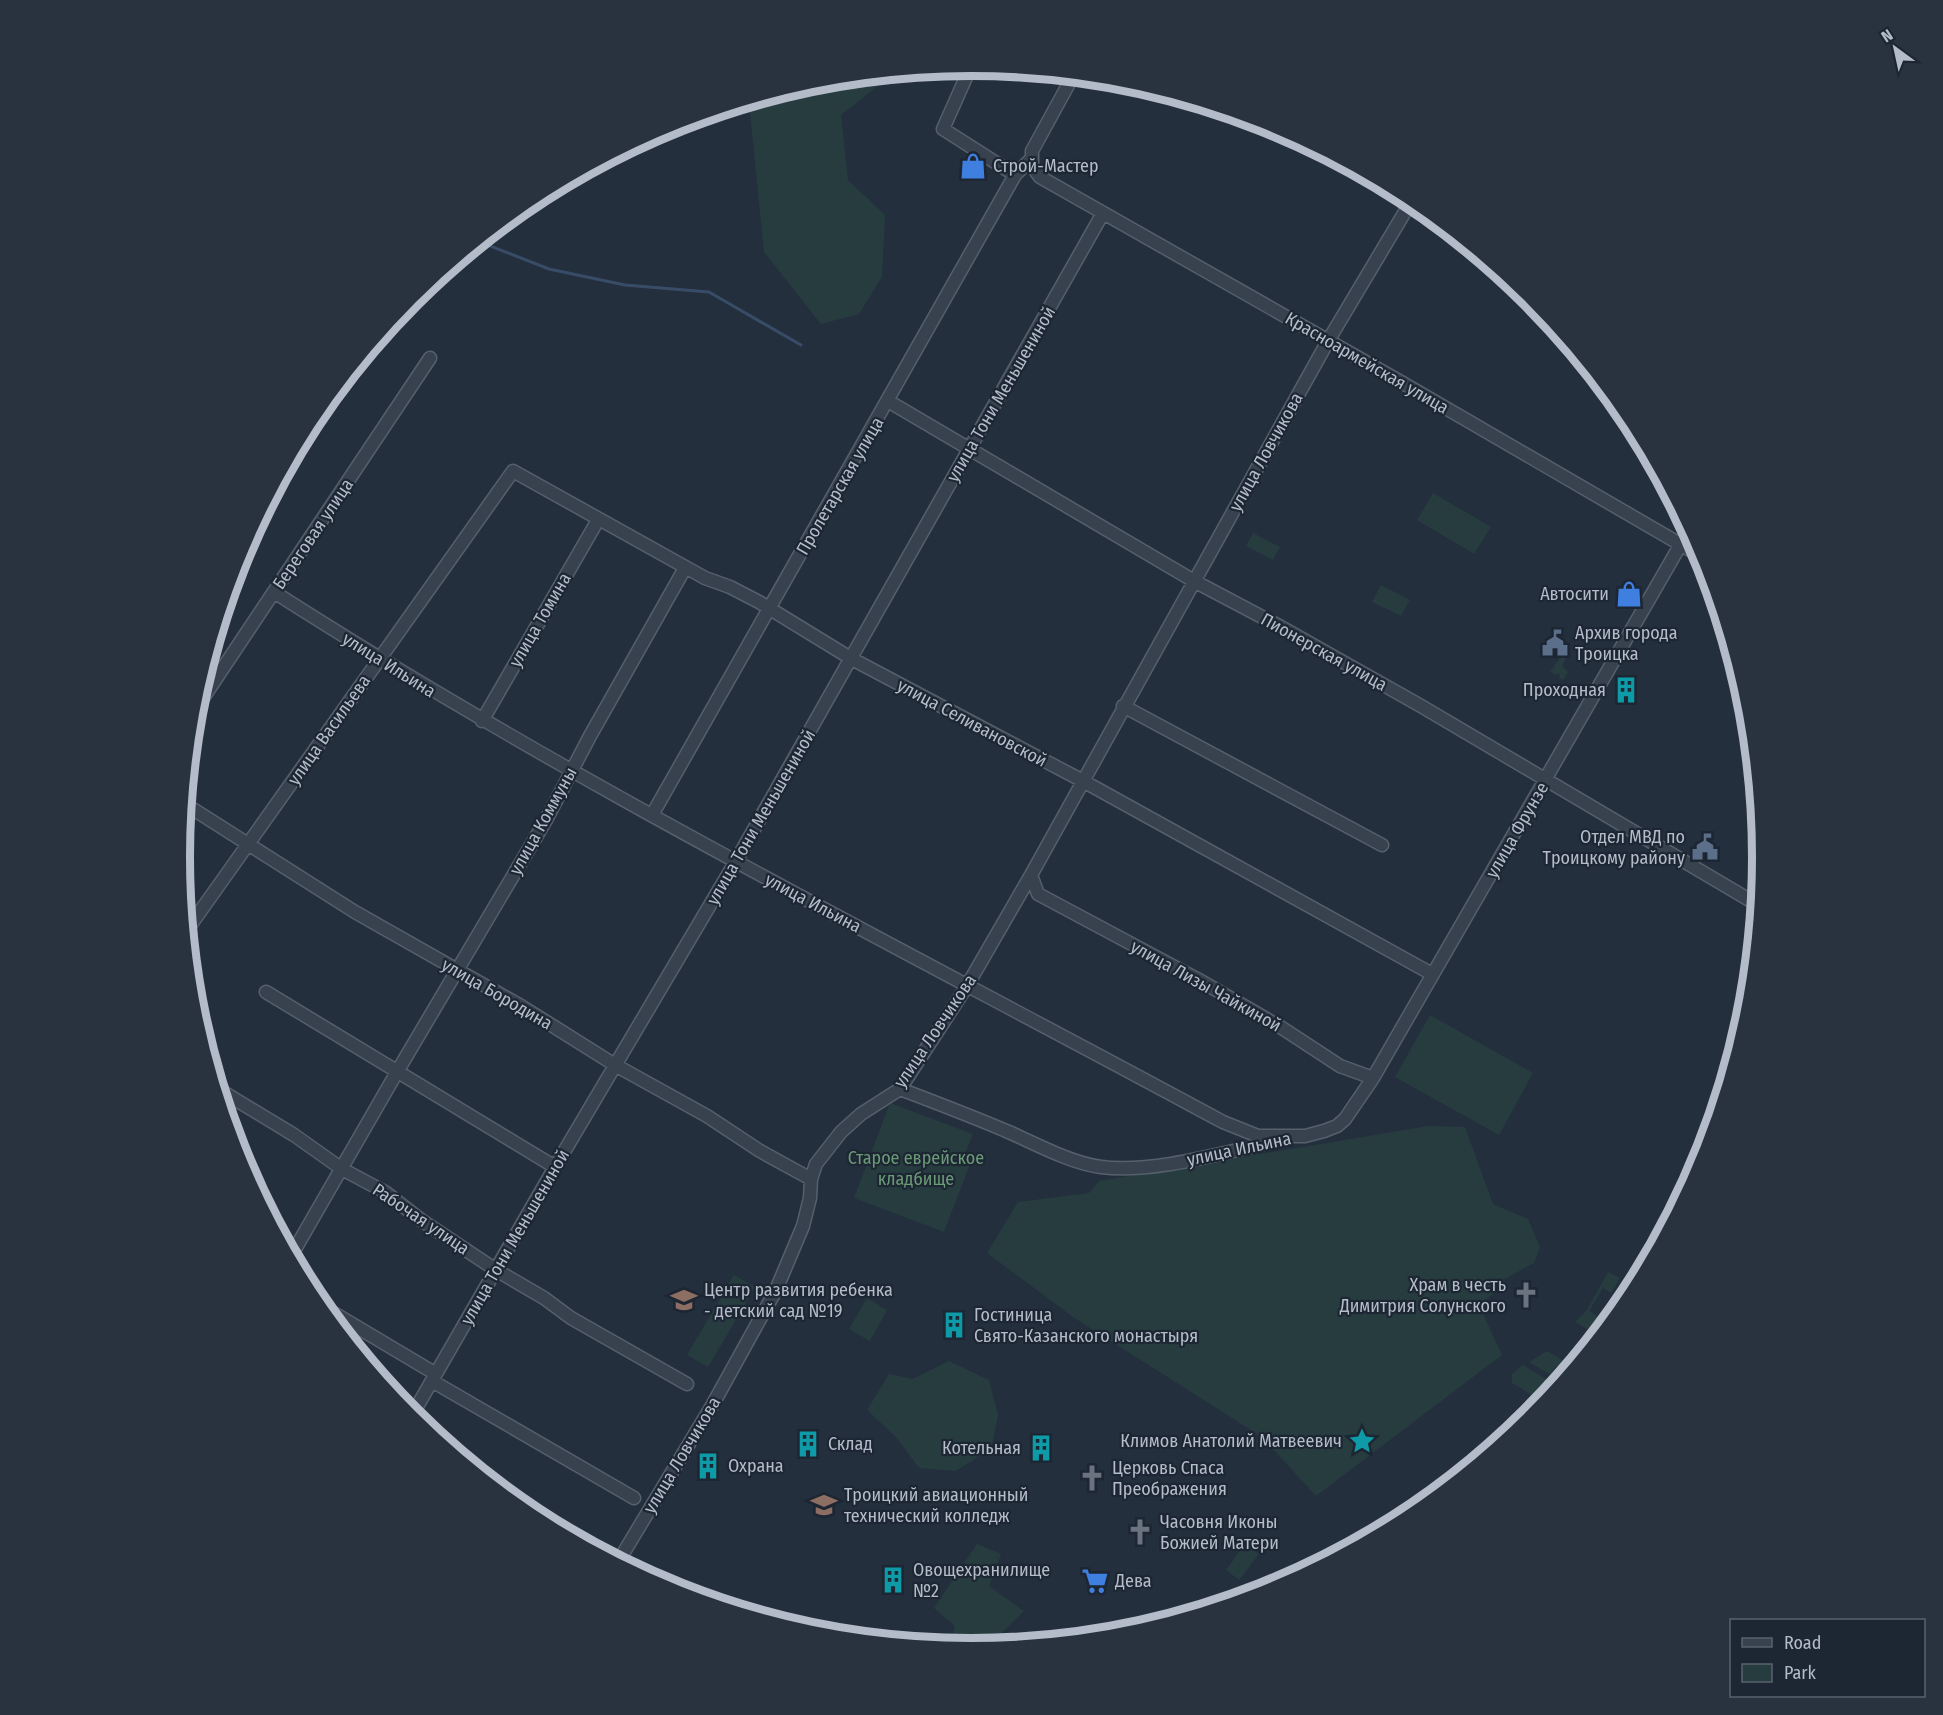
<svg xmlns="http://www.w3.org/2000/svg" width="1943" height="1715" font-family="'Fira Sans Condensed',sans-serif">
<style>
.green{fill:#263c3f}
.lines{fill:none;stroke-linecap:round;stroke-linejoin:round}
.stream{stroke:#394c67;stroke-width:3}
.minor-casing{stroke:#565f6c;stroke-width:15}
.minor{stroke:#38414e;stroke-width:12}
.labels{text-anchor:middle;stroke-width:4.5;stroke-linejoin:round;paint-order:stroke}
.poi-label{font-size:18px;fill:#b4bcc9;stroke:#1d2633;text-anchor:start}
.street-label{font-size:18px;fill:#b4bcc9;stroke:#1d2633}
.park-label{font-size:18px;fill:#6b9a76;stroke:#1d2633}
.rim{fill:none;stroke:#b4bcc9;stroke-width:8}
</style>
<rect width="100%" height="100%" fill="#242f3e"/>
<path class="green" d="M 893,74 L 841,115 L 848,180 L 885,215 L 882,277 L 859,314 L 821,324 L 764,252 L 749,102 L 817,81 Z
M 1433,493 L 1491,527 L 1474,554 L 1417,520 Z
M 1253,533 L 1280,547 L 1273,560 L 1246,546 Z
M 1381,585 L 1410,600 L 1401,616 L 1372,602 Z
M 1561,656 L 1566,658 L 1562,666 L 1568,672 L 1563,680 L 1559,678 L 1560,674 L 1557,673 L 1556,675 L 1550,672 Z
M 1430,1015 L 1533,1073 L 1499,1135 L 1395,1077 Z
M 890,1103 L 973,1134 L 964,1156 L 972,1159 L 944,1232 L 854,1198 Z
M 1428,1126 L 1465,1127 L 1493,1204 L 1528,1219 L 1540,1247 L 1534,1263 L 1501,1281 L 1493,1294 L 1479,1305 L 1502,1355 L 1316,1496 L 1262,1437 L 1073,1317 L 987,1253 L 1018,1202 L 1089,1193 L 1099,1181 Z
M 1608,1272 L 1620,1278 L 1611,1293 L 1603,1288 L 1589,1311 L 1599,1317 L 1590,1331 L 1575,1322 L 1587,1310 Z
M 734,1275 L 755,1287 L 708,1367 L 687,1355 Z
M 1624,1281 L 1635,1287 L 1621,1307 L 1625,1301 L 1616,1296 Z
M 867,1298 L 887,1310 L 870,1341 L 849,1329 Z
M 1547,1351 L 1569,1364 L 1565,1371 L 1556,1366 L 1551,1375 L 1529,1362 Z
M 949,1361 L 989,1380 L 998,1415 L 991,1450 L 955,1471 L 919,1468 L 896,1437 L 867,1410 L 889,1374 L 913,1379 Z
M 1523,1365 L 1548,1380 L 1544,1388 L 1552,1392 L 1544,1402 L 1512,1383 L 1512,1374 Z
M 977,1544 L 1001,1554 L 989,1586 L 1024,1611 L 1002,1633 L 973,1649 L 949,1647 L 955,1626 L 934,1608 Z
M 1245,1544 L 1259,1554 L 1239,1580 L 1226,1570 Z"/>
<g class="lines">
<path class="stream" d="M 480,242 L 549,269 L 625,285 L 709,292 L 801,345"/>
<g class="minor-casing">
<path id="minor" d="M 971,66 L 943,129 L 1015,175
M 1073,76 L 1032,151 L 1032,166 L 1040,177 L 1401,382 L 1704,558
M 888,401 L 1194,581 L 1281,627 L 1421,706 L 1758,905
M 274,592 C 580,788 905,950 1223,1122 L 1258,1136 L 1305,1136 L 1324,1131 L 1337,1126 L 1345,1119 L 1373,1078 L 1689,530
M 1123,706 L 1382,845
M 195,710 L 430,358
M 482,721 L 598,520
M 185,804 L 355,912 L 521,1006 L 615,1065 L 707,1116 L 760,1151 L 811,1179
M 652,815 L 1015,175 L 1031,159
M 1031,875 L 1038,894 L 1199,980 L 1282,1028 L 1340,1066 L 1373,1078
M 187,930 L 513,471 L 705,578 L 730,587 L 759,602 L 852,659 L 1083,781 L 1432,974
M 266,992 L 555,1167
M 218,1089 L 294,1135 L 342,1169 L 385,1192 L 421,1220 L 496,1270 L 544,1298 L 571,1318 L 687,1384
M 900,1089 C 937,1103 974,1117 1011,1133 C 1038,1145 1071,1163 1101,1167 C 1153,1174 1225,1152 1277,1141
M 291,1256 L 397,1072 L 546,820 L 590,736 L 685,568
M 320,1305 L 436,1374
M 432,1381 L 634,1498
M 411,1417 L 555,1167 L 736,861 L 1103,213
M 618,1562 L 713,1404 L 776,1290 L 803,1226 L 810,1198 L 811,1179 L 816,1164 L 841,1132 L 861,1114 L 900,1089 L 967,986 L 1031,875 L 1328,341 L 1412,200"/>
</g>
<use href="#minor" class="minor"/>
</g>
<defs>
<g id="shop-bare" transform="scale(2.07)"><path d="M-5-2.5h2.3a2.7 3.5 0 0 1 5.4 0H5L5.5 6h-11ZM-1.5-2.5h3a1.5 2.3 0 0 0-3 0Z" fill="#3f7fe0" stroke="#1d2633" stroke-width="2.5" paint-order="stroke"/></g>
<g id="civic-bare" transform="scale(2.07)"><path d="M-.6-6.5H3V-4.5H.6V-3L4-1V1h2V6H-6V1h2V-1L-.6-3ZM-1.2 2.5V6h2.4V2.5Z" fill="#5c6f8a" stroke="#1d2633" stroke-width="2.5" paint-order="stroke"/></g>
<g id="building-bare" transform="scale(2.07)"><path d="M-4-6H4V6H1V3H-1V6H-4ZM-2.5-4.3h1.7v1.8h-1.7ZM.8-4.3h1.7v1.8H.8ZM-2.5-1h1.7V.8h-1.7ZM.8-1h1.7V.8H.8Z" fill="#0f9aa8" stroke="#1d2633" stroke-width="2.5" paint-order="stroke"/></g>
<g id="church-bare" transform="scale(2.07)"><path d="M-1.2-6h2.4v3.5h3.3v2.4h-3.3V6h-2.4V-.1h-3.3v-2.4h3.3Z" fill="#6b7280" stroke="#1d2633" stroke-width="2.5" paint-order="stroke"/></g>
<g id="school-bare" transform="scale(2.07)"><path d="M0-5L7-2L0 1L-7-2ZM-4 1L0 2.5L4 1V4Q0 6-4 4Z" fill="#8d6e63" stroke="#1d2633" stroke-width="2.5" paint-order="stroke"/></g>
<g id="sight-bare" transform="scale(2.07)"><path d="M0-6L1.8-2.2L6-1.7L2.9 1.2L3.7 5.4L0 3.3L-3.7 5.4L-2.9 1.2L-6-1.7L-1.8-2.2Z" fill="#0f9aa8" stroke="#1d2633" stroke-width="2.5" paint-order="stroke"/></g>
<g id="university-bare" transform="scale(2.07)"><path d="M0-5L7-2L0 1L-7-2ZM-4 1L0 2.5L4 1V4Q0 6-4 4Z" fill="#8d6e63" stroke="#1d2633" stroke-width="2.5" paint-order="stroke"/></g>
<g id="supermarket-bare" transform="scale(2.07)"><path d="M-6-5.5h2.5l.6 2H6L4.5 2H-2.5L-4.4-4H-6ZM-1.5 3.2a1.3 1.3 0 1 0 .1 0ZM3 3.2a1.3 1.3 0 1 0 .1 0Z" fill="#3f7fe0" stroke="#1d2633" stroke-width="2.5" paint-order="stroke"/></g>
</defs>
<g fill-rule="evenodd">
<use href="#shop-bare" x="973" y="166"/>
<use href="#shop-bare" x="1629" y="594"/>
<use href="#civic-bare" x="1555" y="643"/>
<use href="#building-bare" x="1626" y="690"/>
<use href="#civic-bare" x="1705" y="847"/>
<use href="#church-bare" x="1526" y="1295"/>
<use href="#school-bare" x="684" y="1300"/>
<use href="#building-bare" x="954" y="1325"/>
<use href="#sight-bare" x="1362" y="1441"/>
<use href="#building-bare" x="808" y="1444"/>
<use href="#building-bare" x="1041" y="1448"/>
<use href="#building-bare" x="708" y="1466"/>
<use href="#church-bare" x="1092" y="1478"/>
<use href="#university-bare" x="824" y="1505"/>
<use href="#church-bare" x="1140" y="1532"/>
<use href="#building-bare" x="893" y="1580"/>
<use href="#supermarket-bare" x="1095" y="1581"/>
</g>
<g class="labels">
<g class="poi-label">
<text x="993" y="172">Строй-Мастер</text>
<text x="1609" y="600" text-anchor="end">Автосити</text>
<text x="1575" y="639">Архив города<tspan x="1575" dy="21">Троицка</tspan></text>
<text x="1606" y="696" text-anchor="end">Проходная</text>
<text x="1685" y="843" text-anchor="end">Отдел МВД по<tspan x="1685" dy="21">Троицкому району</tspan></text>
<text x="1506" y="1291" text-anchor="end">Храм в честь<tspan x="1506" dy="21">Димитрия Солунского</tspan></text>
<text x="704" y="1296">Центр развития ребенка<tspan x="704" dy="21">- детский сад №19</tspan></text>
<text x="974" y="1321">Гостиница<tspan x="974" dy="21">Свято-Казанского монастыря</tspan></text>
<text x="1342" y="1447" text-anchor="end">Климов Анатолий Матвеевич</text>
<text x="828" y="1450">Склад</text>
<text x="1021" y="1454" text-anchor="end">Котельная</text>
<text x="728" y="1472">Охрана</text>
<text x="1112" y="1474">Церковь Спаса<tspan x="1112" dy="21">Преображения</tspan></text>
<text x="844" y="1501">Троицкий авиационный<tspan x="844" dy="21">технический колледж</tspan></text>
<text x="1160" y="1528">Часовня Иконы<tspan x="1160" dy="21">Божией Матери</tspan></text>
<text x="913" y="1576">Овощехранилище<tspan x="913" dy="21">№2</tspan></text>
<text x="1115" y="1587">Дева</text>
</g>
<g class="street-label">
<text transform="translate(1367 363) rotate(30)" y="6">Красноармейская улица</text>
<text transform="translate(1001 394) rotate(-60)" y="6">улица Тони Меньшениной</text>
<text transform="translate(1266 452) rotate(-61)" y="6">улица Ловчикова</text>
<text transform="translate(840 486) rotate(-60)" y="6">Пролетарская улица</text>
<text transform="translate(313 534) rotate(-56)" y="6">Береговая улица</text>
<text transform="translate(540 620) rotate(-60)" y="6">улица Томина</text>
<text transform="translate(1324 652) rotate(29)" y="6">Пионерская улица</text>
<text transform="translate(389 665) rotate(32)" y="6">улица Ильина</text>
<text transform="translate(972 723) rotate(28)" y="6">улица Селивановской</text>
<text transform="translate(329 730) rotate(-55)" y="6">улица Васильева</text>
<text transform="translate(761 817) rotate(-60)" y="6">улица Тони Меньшениной</text>
<text transform="translate(543 821) rotate(-61)" y="6">улица Коммуны</text>
<text transform="translate(1517 830) rotate(-60)" y="6">улица Фрунзе</text>
<text transform="translate(813 903) rotate(28)" y="6">улица Ильина</text>
<text transform="translate(1206 986) rotate(29)" y="6">улица Лизы Чайкиной</text>
<text transform="translate(497 994) rotate(30)" y="6">улица Бородина</text>
<text transform="translate(935 1031) rotate(-56)" y="6">улица Ловчикова</text>
<text transform="translate(1239 1149) rotate(-12)" y="6">улица Ильина</text>
<text transform="translate(421 1219) rotate(34)" y="6">Рабочая улица</text>
<text transform="translate(515 1237) rotate(-60)" y="6">улица Тони Меньшениной</text>
<text transform="translate(682 1455) rotate(-59)" y="6">улица Ловчикова</text>
</g>
<g class="park-label">
<text x="916" y="1164">Старое еврейское<tspan x="916" dy="21">кладбище</tspan></text>
</g>
</g>
<path d="M0 0H1943V1715H0ZM190 857a781 781 0 1 1 1562 0a781 781 0 1 1-1562 0Z" fill="#29323f" fill-rule="evenodd"/>
<path class="rim" d="M190 857a781 781 0 1 1 1562 0a781 781 0 1 1-1562 0Z"/>
<rect x="1730" y="1619" width="195" height="78" fill="#1d2633" stroke="#59626f" stroke-width="1.5"/>
<rect x="1742" y="1638" width="30" height="9" fill="#38414e" stroke="#59626f" stroke-width="1.5"/>
<text x="1784" y="1649" font-size="18" fill="#b4bcc9">Road</text>
<rect x="1742" y="1664" width="30" height="18" fill="#263c3f" stroke="#59626f" stroke-width="1.5"/>
<text x="1784" y="1679" font-size="18" fill="#b4bcc9">Park</text>
<g transform="translate(1895 48) rotate(327)" stroke="#1d2633" stroke-width="4.5" paint-order="stroke">
<path d="M0-4.5L10 22L0 15L-10 22Z" fill="#b4bcc9"/>
<text y="-9" font-size="16" font-weight="bold" text-anchor="middle" fill="#b4bcc9">N</text>
</g>
</svg>
